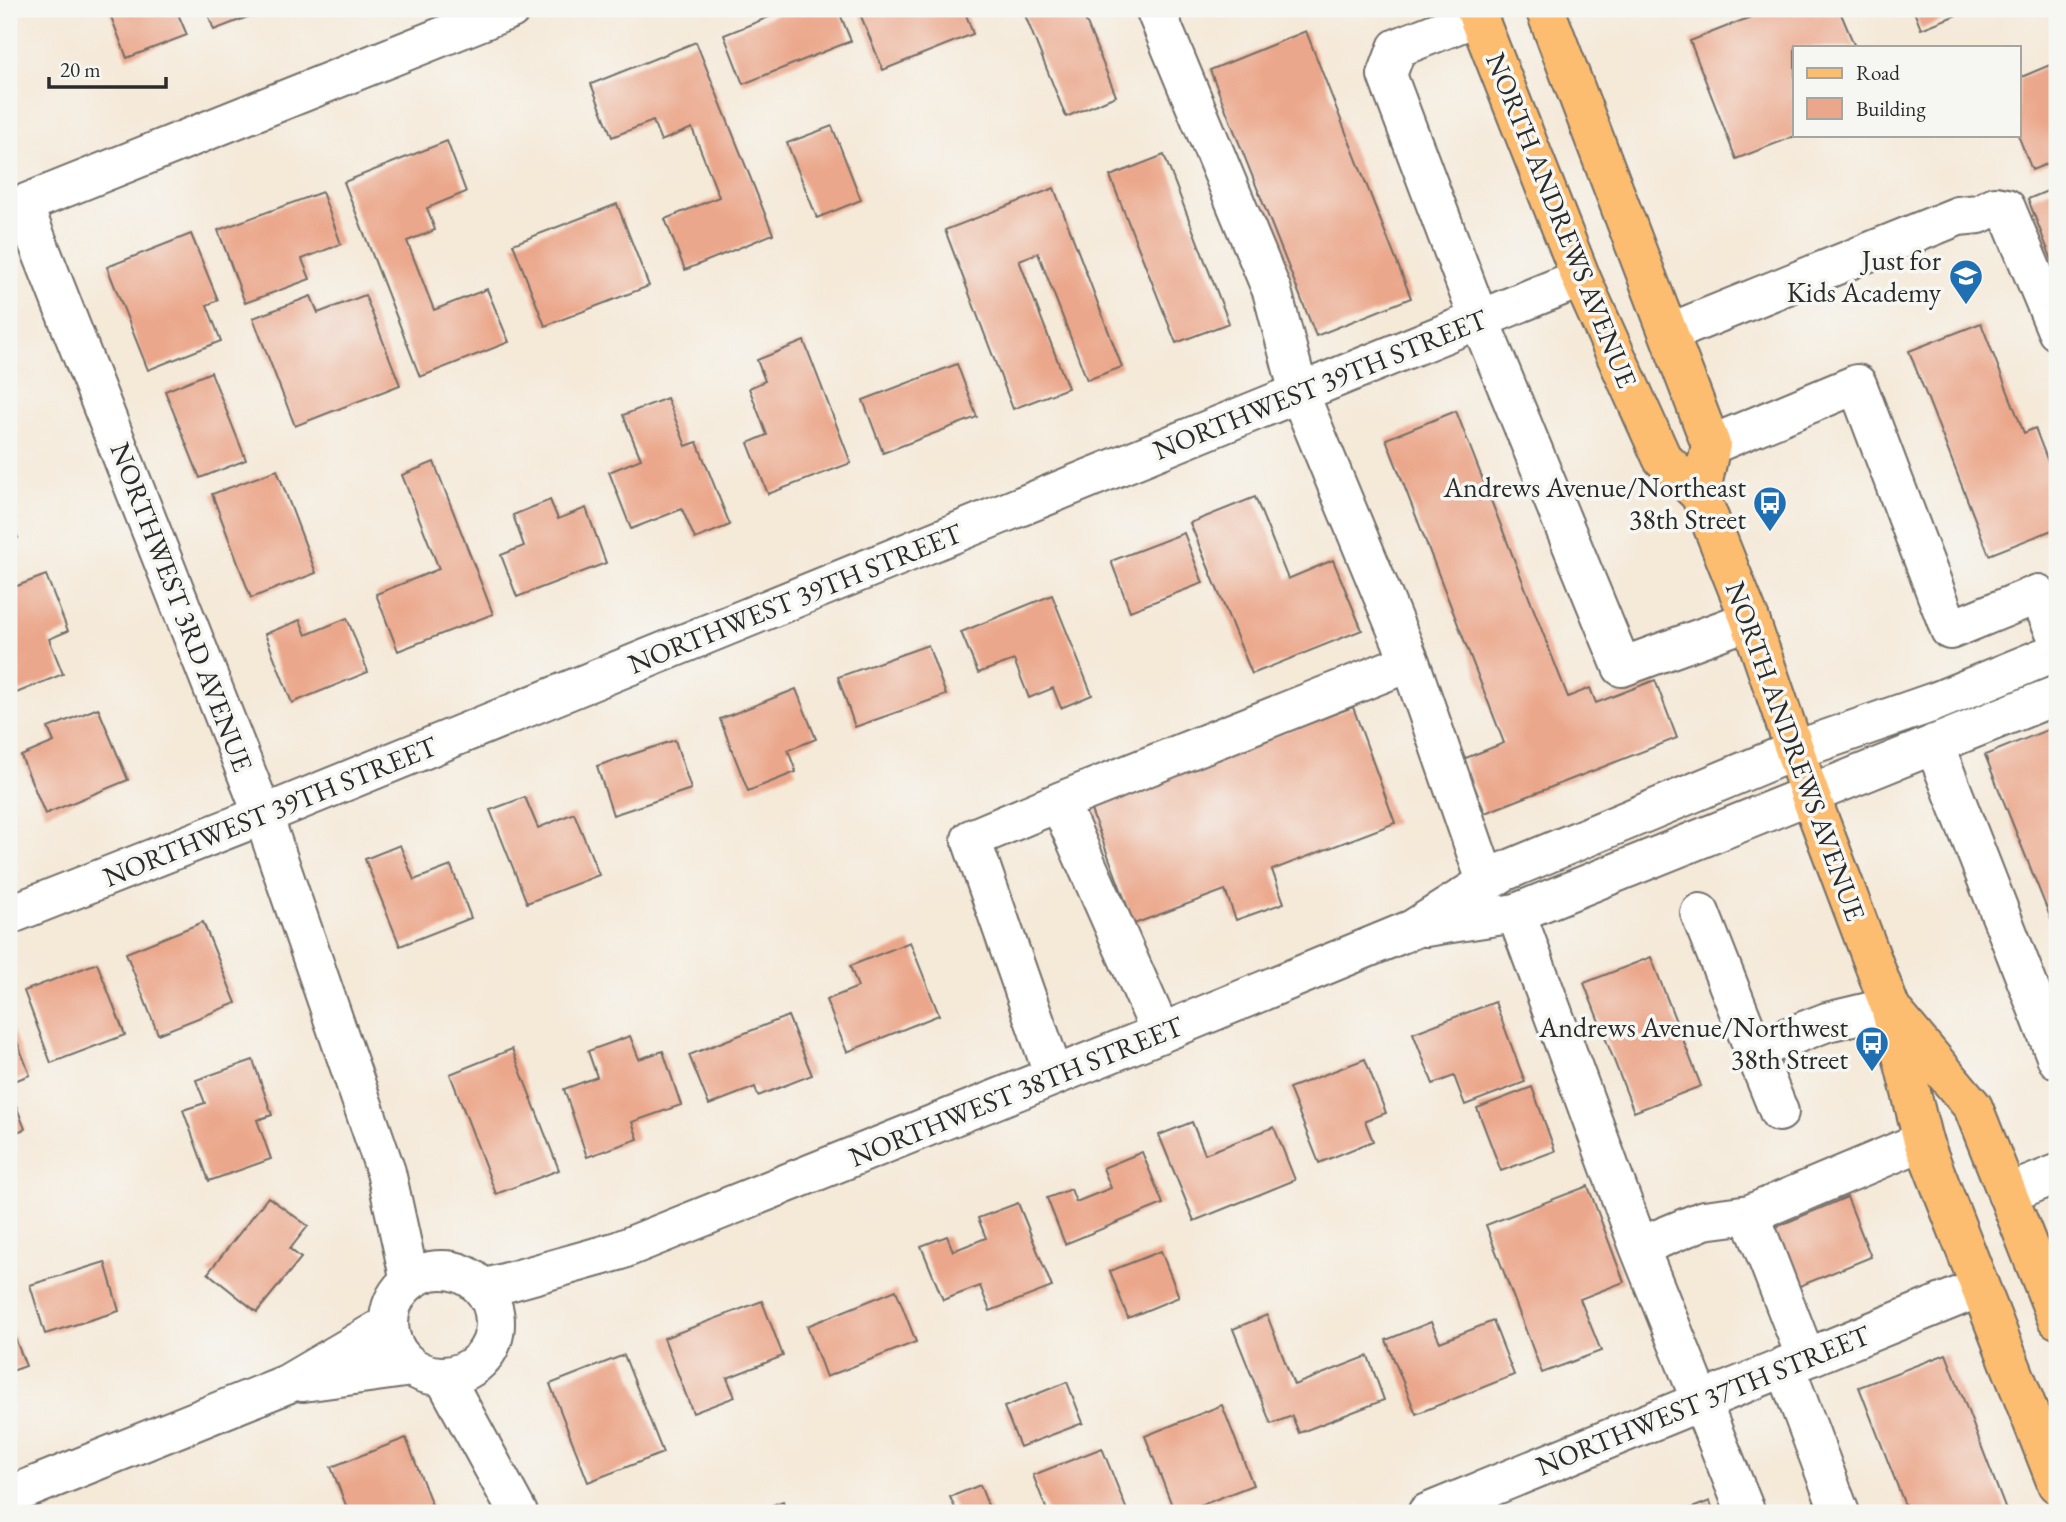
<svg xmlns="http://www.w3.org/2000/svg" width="2066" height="1522" font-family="'EB Garamond',serif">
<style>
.building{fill:#eba78b}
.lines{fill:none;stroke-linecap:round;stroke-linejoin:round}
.minor-casing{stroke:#726e68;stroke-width:42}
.major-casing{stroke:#726e68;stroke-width:42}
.minor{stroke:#fff;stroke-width:38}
.major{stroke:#fcbd6f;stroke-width:38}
.labels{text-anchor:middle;stroke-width:7;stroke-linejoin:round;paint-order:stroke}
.street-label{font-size:28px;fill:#2b2b2b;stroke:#f6f6f2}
.poi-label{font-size:28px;fill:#2b2b2b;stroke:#f6f6f2;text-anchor:end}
</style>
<rect width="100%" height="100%" fill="#f6f6f2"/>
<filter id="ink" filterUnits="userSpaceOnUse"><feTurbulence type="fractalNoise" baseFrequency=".0143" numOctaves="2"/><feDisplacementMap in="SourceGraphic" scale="14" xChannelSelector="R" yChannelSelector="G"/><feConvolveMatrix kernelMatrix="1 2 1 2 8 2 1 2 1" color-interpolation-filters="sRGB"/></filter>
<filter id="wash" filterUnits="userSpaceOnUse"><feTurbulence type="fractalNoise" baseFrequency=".00686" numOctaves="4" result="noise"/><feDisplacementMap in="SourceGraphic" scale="28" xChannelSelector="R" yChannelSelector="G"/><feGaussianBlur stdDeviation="1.57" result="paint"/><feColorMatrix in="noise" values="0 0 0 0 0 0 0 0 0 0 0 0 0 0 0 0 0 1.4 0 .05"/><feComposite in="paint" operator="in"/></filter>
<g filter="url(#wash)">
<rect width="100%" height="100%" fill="#f5e9d8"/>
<g id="blocks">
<path class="building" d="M 108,9 L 176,9 L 187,35 L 127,58 Z
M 206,9 L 268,9 L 214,30 Z
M 789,9 L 838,9 L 851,41 L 743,84 L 724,35 Z
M 858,9 L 964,9 L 973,34 L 883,70 Z
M 1040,9 L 1081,9 L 1116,96 L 1066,117 L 1025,15 Z
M 1771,9 L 1839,9 L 1855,47 L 1795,47 L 1795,136 L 1736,159 L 1690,41 Z
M 1913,9 L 1972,9 L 1921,29 Z
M 1306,31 L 1411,298 L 1316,336 L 1210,70 Z
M 696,42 L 773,234 L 685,270 L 665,219 L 719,197 L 692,128 L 661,141 L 653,121 L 612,137 L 591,84 Z
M 2057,62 L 2057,160 L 2032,170 L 2018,135 L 2019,78 Z
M 832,126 L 861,200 L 817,218 L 787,143 Z
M 447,141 L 466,192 L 427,208 L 435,230 L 407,241 L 434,310 L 487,289 L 509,342 L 420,377 L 344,182 Z
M 1164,155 L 1229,323 L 1176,343 L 1110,176 Z
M 2057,187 L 2057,273 L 2028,199 Z
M 1054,188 L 1122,367 L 1087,380 L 1038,253 L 1019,260 L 1068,388 L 1013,409 L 945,230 Z
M 322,192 L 341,244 L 302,259 L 310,279 L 245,303 L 218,230 Z
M 617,204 L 649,286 L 545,326 L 513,244 Z
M 191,234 L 218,300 L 207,305 L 221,341 L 148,370 L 107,267 Z
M 365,295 L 400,385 L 295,426 L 253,318 L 311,296 L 318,313 Z
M 1981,323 L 2024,433 L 2035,428 L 2057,485 L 2057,528 L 1989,555 L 1909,351 Z
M 804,341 L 851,463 L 768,494 L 748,443 L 767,435 L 749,388 L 765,381 L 757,360 Z
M 957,364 L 977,417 L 883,453 L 863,400 Z
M 211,372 L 246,460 L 200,478 L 165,391 Z
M 667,398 L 686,446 L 697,442 L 730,525 L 695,539 L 682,509 L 631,529 L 609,472 L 641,459 L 623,415 Z
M 1456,411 L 1568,697 L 1590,688 L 1596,703 L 1655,680 L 1677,738 L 1485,813 L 1463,759 L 1504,743 L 1386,439 Z
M 434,462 L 493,614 L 398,651 L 376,594 L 439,569 L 402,475 Z
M 277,470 L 316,573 L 251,598 L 212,494 Z
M 1255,497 L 1288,579 L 1333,560 L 1362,630 L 1252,674 L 1190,523 Z
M 550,500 L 558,519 L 586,508 L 606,563 L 517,597 L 501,555 L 524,546 L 513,515 Z
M 9,514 L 18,538 L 9,542 Z
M 1184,533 L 1203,583 L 1130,611 L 1111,561 Z
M 46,575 L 68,631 L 49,639 L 63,674 L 9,696 L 9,589 Z
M 1052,595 L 1092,695 L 1061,708 L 1053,688 L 1029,698 L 1014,660 L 978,673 L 961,632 Z
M 347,618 L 368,672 L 292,703 L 265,634 L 300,620 L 306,635 Z
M 928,645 L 946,695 L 855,727 L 838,677 Z
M 796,689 L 816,739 L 788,750 L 796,772 L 748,791 L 720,719 Z
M 1353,707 L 1395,823 L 1272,870 L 1284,903 L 1236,920 L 1225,890 L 1134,924 L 1089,805 Z
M 98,708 L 128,780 L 45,814 L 21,756 L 54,742 L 48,728 Z
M 2057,726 L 2057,934 L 1985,755 Z
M 675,740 L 691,789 L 613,815 L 597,766 Z
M 525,797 L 538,828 L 574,813 L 599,875 L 527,903 L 490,810 Z
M 400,845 L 414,880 L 451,866 L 471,918 L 400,946 L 365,859 Z
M 203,922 L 236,1003 L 158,1034 L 126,953 Z
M 910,942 L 939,1015 L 847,1052 L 826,1000 L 858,987 L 850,966 Z
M 1651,957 L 1701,1086 L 1634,1112 L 1584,983 Z
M 97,963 L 125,1035 L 51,1063 L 24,991 Z
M 1495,1002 L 1525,1082 L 1465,1105 L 1454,1076 L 1433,1084 L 1413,1033 Z
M 788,1016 L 812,1075 L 758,1096 L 755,1087 L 709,1105 L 689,1055 Z
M 9,1021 L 30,1075 L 9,1083 Z
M 630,1036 L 639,1059 L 663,1051 L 681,1105 L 632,1122 L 638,1139 L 587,1157 L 564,1089 L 597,1077 L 588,1051 Z
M 512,1049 L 559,1170 L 496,1194 L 450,1074 Z
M 1365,1059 L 1386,1113 L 1365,1121 L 1373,1141 L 1319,1163 L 1289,1088 Z
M 253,1060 L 272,1115 L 257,1120 L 271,1159 L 209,1181 L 183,1110 L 205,1103 L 196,1080 Z
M 9,1087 L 25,1129 L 9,1135 Z
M 1532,1087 L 1555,1151 L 1501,1171 L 1477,1108 Z
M 1192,1122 L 1205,1154 L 1274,1127 L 1295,1180 L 1194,1221 L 1159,1135 Z
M 1142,1152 L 1163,1204 L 1065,1244 L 1047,1198 L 1071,1189 L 1076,1202 L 1111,1188 L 1103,1168 Z
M 1588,1186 L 1624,1282 L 1580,1299 L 1601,1351 L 1542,1373 L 1486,1225 Z
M 268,1197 L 308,1226 L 290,1249 L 301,1258 L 257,1312 L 208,1273 Z
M 1847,1197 L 1871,1257 L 1795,1288 L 1771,1229 Z
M 1018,1203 L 1052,1287 L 990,1311 L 980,1286 L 943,1300 L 921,1246 L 947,1236 L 953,1251 L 986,1238 L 978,1218 Z
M 1161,1251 L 1179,1297 L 1128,1318 L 1110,1271 Z
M 105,1262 L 119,1311 L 45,1334 L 30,1285 Z
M 896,1290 L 916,1342 L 826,1377 L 807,1326 Z
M 762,1301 L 783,1356 L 727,1378 L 735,1397 L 693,1413 L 664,1338 Z
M 1267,1315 L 1294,1385 L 1368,1356 L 1384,1400 L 1299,1433 L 1292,1416 L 1271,1424 L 1233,1329 Z
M 1493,1321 L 1514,1375 L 1416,1414 L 1386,1340 L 1431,1322 L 1440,1342 Z
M 9,1323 L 26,1366 L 9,1372 Z
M 1946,1354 L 2007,1513 L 1908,1513 L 1859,1387 Z
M 624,1355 L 663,1453 L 588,1482 L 550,1384 Z
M 1067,1382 L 1083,1423 L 1020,1447 L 1004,1407 Z
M 1222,1405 L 1253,1485 L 1181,1513 L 1175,1513 L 1145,1436 Z
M 406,1438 L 435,1513 L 371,1513 L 369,1507 L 349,1513 L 331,1467 Z
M 1102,1448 L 1128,1513 L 1048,1513 L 1033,1475 Z
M 980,1485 L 991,1513 L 943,1513 L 955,1508 L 950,1497 Z
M 783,1501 L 787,1513 L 752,1513 Z
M 1710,1501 L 1714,1513 L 1679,1513 Z"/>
</g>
</g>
<g filter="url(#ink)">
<use href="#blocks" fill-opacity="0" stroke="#726e68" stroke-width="2"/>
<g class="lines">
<g class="minor-casing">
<path id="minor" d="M 1155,9 L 1272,291 L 1299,393 L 1410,662 L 1486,881
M 1478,16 L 1397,48 L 1387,75 L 1479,319 L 1622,667 L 1750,620
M 23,205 L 263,815 L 386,1172 L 410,1281
M 9,210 L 511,9
M 1669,333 L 1958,216 L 1979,214 L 1995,206 L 2006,208 L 2057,331
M 1711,445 L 1857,384 L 1950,630 L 2038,594 L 2057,636
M 1934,744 L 2057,1059
M 1516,913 L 1639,1247 L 1746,1513
M 1700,913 L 1754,1050
M 9,915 L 263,815 L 1581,278
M 1426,927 L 1516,913 L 2057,695
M 1161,1033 L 1059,802 L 1410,662
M 1054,1076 L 971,839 L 1059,802
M 1779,1112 L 1754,1050 L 1827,1022 L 1890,1007
M 2007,1194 L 2057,1174
M 1750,1214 L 1923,1141
M 1639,1247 L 1704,1220 L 1750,1214 L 1806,1358
M389 1323a53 53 0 1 1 106 0a53 53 0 1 1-106 0Z
M 483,1289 L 618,1251 L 1161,1033 L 1413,929 L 1503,872 L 1796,750 L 1937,701 L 2057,652
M 1785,1366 L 1840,1513
M 444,1377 L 518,1513
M 303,1382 L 412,1367
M 9,1496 L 287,1384 L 389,1324
M 1427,1513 L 1979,1288"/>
</g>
<g class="major-casing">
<path id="major" d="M 1475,9 L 1581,278 L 1662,458 L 1700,495 L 1750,620 L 1810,795 L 1890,1007 L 1923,1141 L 2057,1484
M 1545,9 L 1711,445 L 1700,495
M 1896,1015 L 1973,1107 L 2057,1319"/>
</g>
<use href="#minor" class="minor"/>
<use href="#major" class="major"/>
</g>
</g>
<defs>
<g id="school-pin" transform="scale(1.75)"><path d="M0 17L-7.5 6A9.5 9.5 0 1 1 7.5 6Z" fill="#1f6fb2" stroke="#f6f6f2"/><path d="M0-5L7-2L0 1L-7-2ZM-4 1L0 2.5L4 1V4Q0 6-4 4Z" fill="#fff"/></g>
<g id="bus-pin" transform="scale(1.75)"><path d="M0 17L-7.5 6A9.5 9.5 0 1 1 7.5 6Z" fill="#1f6fb2" stroke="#f6f6f2"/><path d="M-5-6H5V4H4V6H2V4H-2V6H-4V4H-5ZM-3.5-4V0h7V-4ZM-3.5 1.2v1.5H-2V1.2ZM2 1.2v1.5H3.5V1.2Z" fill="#fff"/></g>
</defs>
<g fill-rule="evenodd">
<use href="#school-pin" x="1966" y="276"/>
<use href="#bus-pin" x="1770" y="503"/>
<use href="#bus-pin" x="1872" y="1043"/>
</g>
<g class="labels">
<g class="street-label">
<text transform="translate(1562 220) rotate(68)" y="10">NORTH ANDREWS AVENUE</text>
<text transform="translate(1320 384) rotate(-22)" y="10">NORTHWEST 39TH STREET</text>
<text transform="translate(795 598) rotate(-22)" y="10">NORTHWEST 39TH STREET</text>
<text transform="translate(182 607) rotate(69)" y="10">NORTHWEST 3RD AVENUE</text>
<text transform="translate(1796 751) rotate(70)" y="10">NORTH ANDREWS AVENUE</text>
<text transform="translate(270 811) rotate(-22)" y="10">NORTHWEST 39TH STREET</text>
<text transform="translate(1016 1091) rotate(-22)" y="10">NORTHWEST 38TH STREET</text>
<text transform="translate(1703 1400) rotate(-22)" y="10">NORTHWEST 37TH STREET</text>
</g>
<g class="poi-label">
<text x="1941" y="270">Just for<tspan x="1941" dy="32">Kids Academy</tspan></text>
<text x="1746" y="497">Andrews Avenue/Northeast<tspan x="1746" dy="32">38th Street</tspan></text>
<text x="1848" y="1037">Andrews Avenue/Northwest<tspan x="1848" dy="32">38th Street</tspan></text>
</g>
</g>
<rect width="2066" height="1522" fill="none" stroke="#f6f6f2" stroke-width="35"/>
<rect x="1793" y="46" width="228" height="91" fill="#f6f6f2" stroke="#a5a5a2" stroke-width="2"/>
<rect x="1807" y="68" width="35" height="10" fill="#fcbd6f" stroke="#a5a5a2" stroke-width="2"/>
<text x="1856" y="80" font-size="21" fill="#2b2b2b">Road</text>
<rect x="1807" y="98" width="35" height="21" fill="#eba78b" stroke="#a5a5a2" stroke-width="2"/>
<text x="1856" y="116" font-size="21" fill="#2b2b2b">Building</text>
<path d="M49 77v10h117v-10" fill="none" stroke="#2b2b2b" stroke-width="3.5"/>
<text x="60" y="77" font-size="21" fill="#2b2b2b" stroke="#f6f6f2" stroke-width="5" paint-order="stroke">20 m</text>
</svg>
